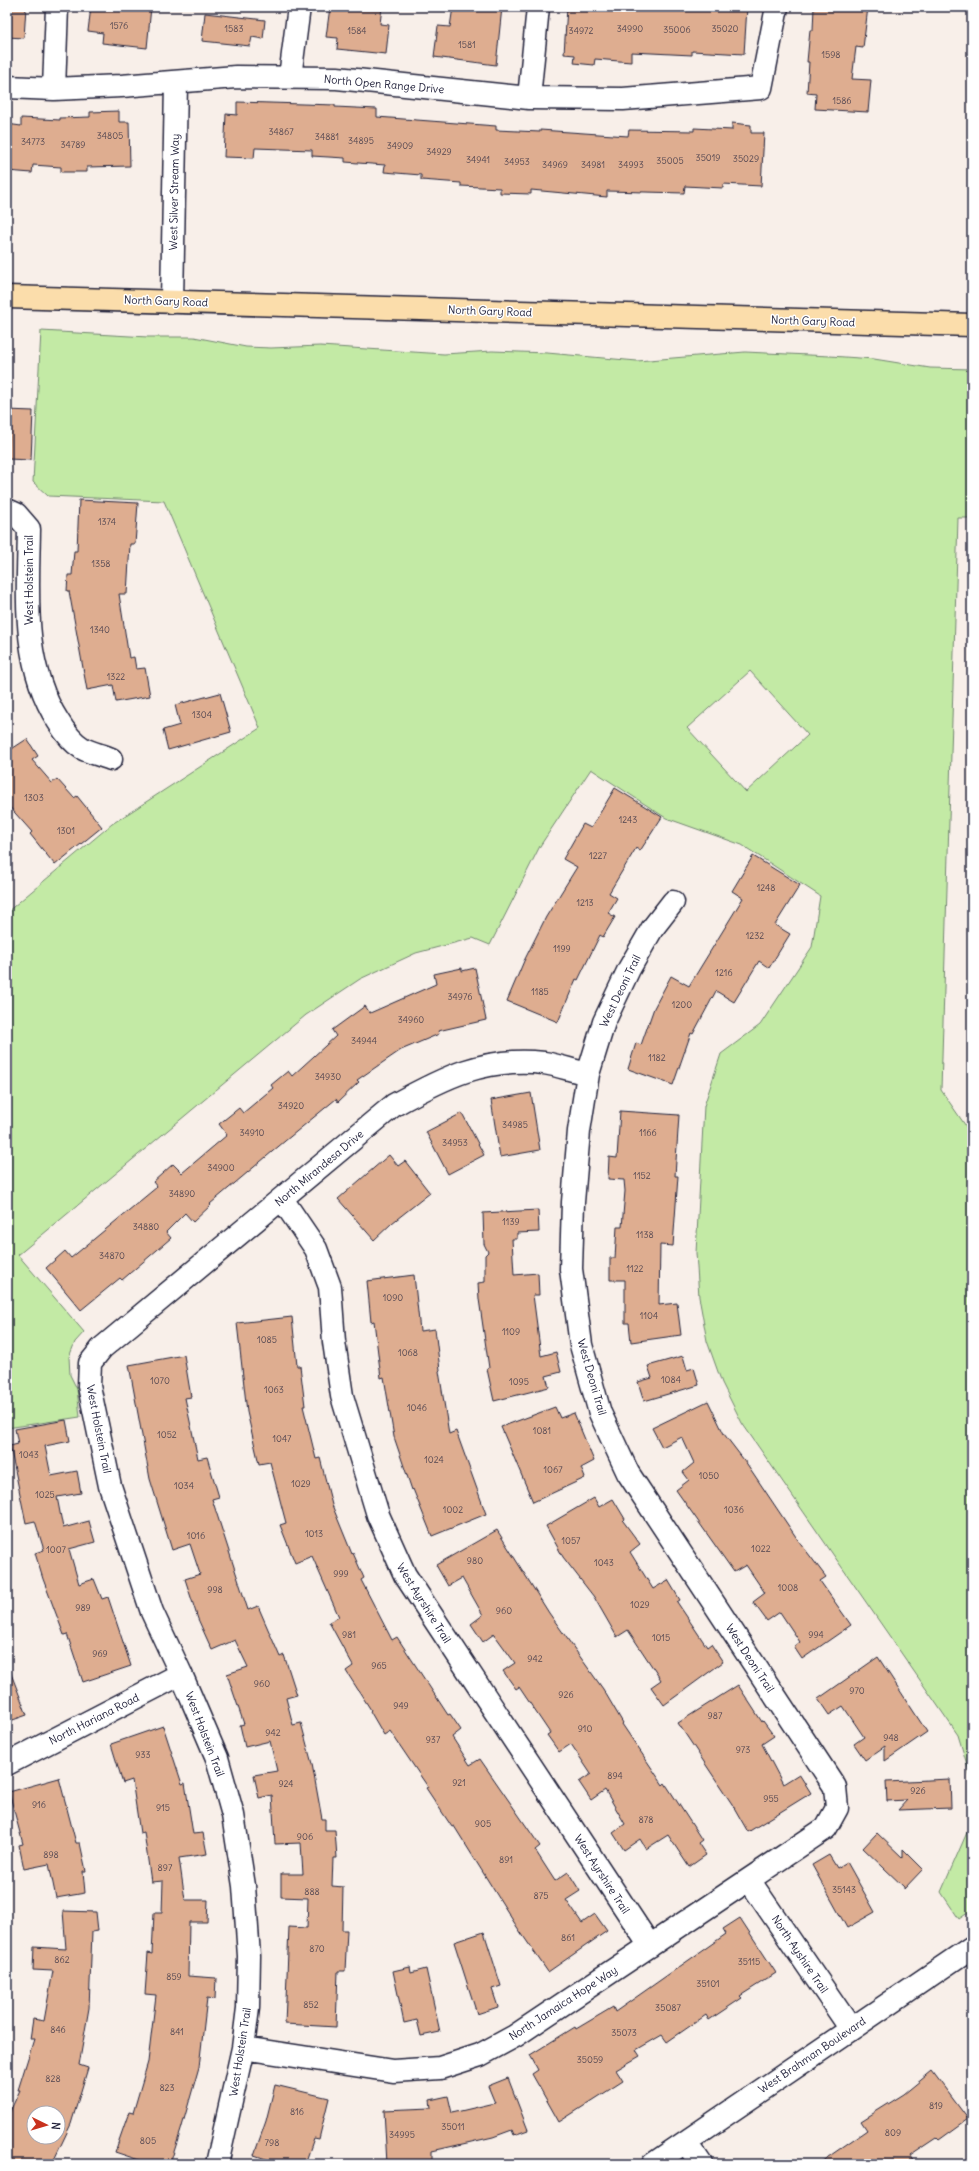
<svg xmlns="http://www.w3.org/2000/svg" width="979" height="2171" font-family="Delius,sans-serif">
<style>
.green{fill:#c3eaa5;stroke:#728670;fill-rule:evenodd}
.building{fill:#dead90;stroke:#22223b;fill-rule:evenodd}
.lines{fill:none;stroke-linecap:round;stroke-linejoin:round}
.minor-casing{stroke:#22223b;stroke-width:25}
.major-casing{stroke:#22223b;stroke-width:25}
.minor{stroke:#fff;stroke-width:22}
.major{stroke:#fbddab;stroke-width:22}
.labels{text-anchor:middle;stroke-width:3;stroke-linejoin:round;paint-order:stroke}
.number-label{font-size:9px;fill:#514550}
.street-label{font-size:11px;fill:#22223b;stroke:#fff}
</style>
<rect width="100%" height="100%" fill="#f8efe9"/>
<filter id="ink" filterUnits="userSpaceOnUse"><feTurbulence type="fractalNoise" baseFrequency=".025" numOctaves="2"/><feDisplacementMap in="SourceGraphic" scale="8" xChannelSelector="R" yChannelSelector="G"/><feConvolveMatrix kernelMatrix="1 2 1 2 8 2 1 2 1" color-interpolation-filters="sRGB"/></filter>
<g filter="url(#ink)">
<path class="green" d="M 41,331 L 148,337 L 194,337 L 246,347 L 271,348 L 320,346 L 444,354 L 492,351 L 547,353 L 637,361 L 745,352 L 830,356 L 874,359 L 930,368 L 972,369 L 972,518 L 958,518 L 941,1090 L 972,1135 L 972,1781 L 958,1735 L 742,1423 L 722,1383 L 707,1341 L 699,1297 L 696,1253 L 704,1106 L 721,1054 L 760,1025 L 812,947 L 820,896 L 742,845 L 666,818 L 591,769 L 540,846 L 490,945 L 473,938 L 416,953 L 360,979 L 306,1015 L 18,1255 L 84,1332 L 75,1342 L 69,1357 L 70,1375 L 77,1389 L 80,1417 L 7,1428 L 7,912 L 112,824 L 260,728 L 164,501 L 48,496 L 33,482 ZM 750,671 L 808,735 L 746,792 L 687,728 Z
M 972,1821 L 972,1910 L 959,1919 L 941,1892 Z"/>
<path class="building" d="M 7,7 L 26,7 L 24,38 L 7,37 Z
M 91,7 L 151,7 L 147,48 L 102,43 L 103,33 L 88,31 Z
M 330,7 L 382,7 L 380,24 L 389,25 L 386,54 L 337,49 L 338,38 L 326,37 Z
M 453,7 L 502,7 L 496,65 L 434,57 L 438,26 L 450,27 Z
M 567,7 L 747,7 L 744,54 L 692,51 L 692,55 L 631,52 L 631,62 L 595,59 L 594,65 L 574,63 L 575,55 L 564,54 Z
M 814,7 L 868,7 L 863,48 L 856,47 L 852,79 L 871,80 L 868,112 L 815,109 L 816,94 L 807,93 L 809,62 L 807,62 L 810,30 L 813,30 Z
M 205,13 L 265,20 L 263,39 L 252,37 L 250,46 L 202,41 Z
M 237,102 L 335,105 L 335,107 L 377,109 L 377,117 L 496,126 L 496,130 L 540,132 L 540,130 L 628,136 L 629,130 L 694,131 L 694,128 L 732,130 L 732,123 L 751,125 L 751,133 L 764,133 L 761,186 L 723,184 L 723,188 L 685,186 L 684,193 L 607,191 L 607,197 L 531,190 L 531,194 L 500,193 L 500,188 L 461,186 L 461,183 L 421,180 L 421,175 L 384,172 L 385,165 L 345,162 L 345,158 L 312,156 L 312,150 L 255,148 L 254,158 L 224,157 L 226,114 L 237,115 Z
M 119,111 L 119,122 L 129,122 L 130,166 L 87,167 L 87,172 L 61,172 L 61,167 L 33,165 L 32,173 L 7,171 L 7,124 L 21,126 L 21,118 L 60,120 L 60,118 L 90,117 L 90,112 Z
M 7,410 L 33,411 L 31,460 L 8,459 L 9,436 L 7,436 Z
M 79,500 L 138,503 L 135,544 L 130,544 L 127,594 L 119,594 L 129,658 L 134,657 L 136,669 L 145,668 L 150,696 L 116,702 L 113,685 L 87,690 L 69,591 L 67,591 L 68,575 L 72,575 L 74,551 L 77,551 Z
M 220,693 L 231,732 L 168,750 L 163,730 L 180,725 L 175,705 Z
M 27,739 L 38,756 L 32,760 L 52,783 L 57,779 L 74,798 L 77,796 L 102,827 L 55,865 L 30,834 L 32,832 L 7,804 L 7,752 Z
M 615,788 L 662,817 L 640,851 L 636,848 L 609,893 L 617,898 L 608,913 L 615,917 L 603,937 L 600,935 L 578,980 L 576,979 L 558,1022 L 507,1001 L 524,961 L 546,917 L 577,867 L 563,859 L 583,824 L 591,828 Z
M 753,856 L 800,885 L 775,925 L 790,934 L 769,968 L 759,961 L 734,1002 L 716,991 L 693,1034 L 691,1033 L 673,1085 L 628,1069 L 636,1043 L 641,1045 L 654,1008 L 671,976 L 689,986 L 743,898 L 732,891 Z
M 462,968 L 462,971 L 475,968 L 486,1020 L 438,1031 L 439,1034 L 401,1050 L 357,1080 L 359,1082 L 338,1102 L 336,1099 L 285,1141 L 210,1204 L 211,1205 L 193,1222 L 185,1213 L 166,1232 L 171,1238 L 122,1280 L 120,1278 L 81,1310 L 46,1268 L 65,1251 L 71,1258 L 157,1187 L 153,1182 L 173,1164 L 182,1173 L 227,1135 L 219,1124 L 239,1108 L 243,1113 L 273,1088 L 271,1085 L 288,1071 L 292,1076 L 336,1036 L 332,1030 L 365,1006 L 370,1013 L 436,984 L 434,974 Z
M 531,1093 L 540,1150 L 500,1157 L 491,1100 Z
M 620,1111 L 679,1115 L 675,1176 L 678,1176 L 673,1246 L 660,1245 L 659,1305 L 677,1303 L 681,1335 L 631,1342 L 629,1323 L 625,1323 L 625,1280 L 610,1280 L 610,1258 L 615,1258 L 617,1227 L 622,1227 L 625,1191 L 624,1180 L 608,1179 L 609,1157 L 617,1158 Z
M 462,1113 L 484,1155 L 448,1174 L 426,1132 Z
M 389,1155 L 398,1166 L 405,1161 L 430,1193 L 392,1223 L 374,1240 L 338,1199 Z
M 538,1210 L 539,1232 L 517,1233 L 517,1239 L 512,1239 L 514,1275 L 538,1273 L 539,1295 L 533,1295 L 541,1356 L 556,1352 L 561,1372 L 546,1376 L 549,1387 L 494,1401 L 487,1369 L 489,1368 L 479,1299 L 478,1283 L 485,1282 L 485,1255 L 488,1252 L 484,1244 L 483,1213 Z
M 414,1275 L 420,1331 L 435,1329 L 440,1370 L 439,1371 L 449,1434 L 456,1431 L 486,1514 L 432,1536 L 413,1489 L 412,1490 L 394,1437 L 384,1377 L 381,1378 L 374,1321 L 371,1322 L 367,1281 Z
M 292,1317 L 297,1366 L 300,1366 L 305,1406 L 303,1406 L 316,1459 L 320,1458 L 332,1505 L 352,1554 L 353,1553 L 364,1578 L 361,1580 L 392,1640 L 397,1637 L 448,1715 L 450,1714 L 461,1730 L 452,1737 L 470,1765 L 480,1759 L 540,1846 L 535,1850 L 555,1881 L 568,1872 L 580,1891 L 566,1900 L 582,1923 L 595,1914 L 607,1931 L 548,1972 L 517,1927 L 454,1826 L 452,1827 L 426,1788 L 428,1787 L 390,1731 L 384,1735 L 370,1711 L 371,1710 L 346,1671 L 353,1666 L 329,1622 L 339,1617 L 312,1556 L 295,1563 L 280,1525 L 286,1523 L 270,1462 L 259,1464 L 247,1412 L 237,1323 Z
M 184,1355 L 191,1397 L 185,1398 L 198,1459 L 207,1457 L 219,1497 L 212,1499 L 248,1610 L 258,1606 L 280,1657 L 284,1655 L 297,1695 L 286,1698 L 293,1725 L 301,1723 L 312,1764 L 322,1819 L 325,1819 L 325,1830 L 335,1830 L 337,1858 L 333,1858 L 332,1886 L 343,1887 L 342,1930 L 347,1930 L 345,1971 L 338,1971 L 336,2027 L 285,2024 L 289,1927 L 307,1928 L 308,1898 L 281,1897 L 281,1874 L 303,1874 L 301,1843 L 275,1844 L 272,1795 L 259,1798 L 254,1775 L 277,1771 L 270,1741 L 245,1747 L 240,1725 L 244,1724 L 227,1674 L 248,1667 L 235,1640 L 212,1650 L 198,1619 L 185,1579 L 200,1574 L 190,1544 L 172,1550 L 150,1479 L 129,1365 Z
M 683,1356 L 687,1370 L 694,1368 L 699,1385 L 644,1401 L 638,1382 L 652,1378 L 648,1366 Z
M 708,1401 L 724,1434 L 747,1464 L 798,1540 L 826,1577 L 820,1581 L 851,1625 L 802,1659 L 794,1647 L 800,1642 L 780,1612 L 767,1621 L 753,1602 L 765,1593 L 746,1565 L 734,1572 L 676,1490 L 689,1480 L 683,1472 L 694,1463 L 682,1437 L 662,1447 L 652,1428 Z
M 555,1407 L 560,1418 L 574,1413 L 594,1461 L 581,1468 L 585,1478 L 533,1502 L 501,1427 Z
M 66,1420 L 70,1441 L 45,1446 L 51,1476 L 77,1471 L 81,1493 L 57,1497 L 63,1528 L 89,1521 L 95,1542 L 69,1549 L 79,1584 L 94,1579 L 102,1599 L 108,1597 L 131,1666 L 83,1682 L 67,1634 L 64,1635 L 43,1579 L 35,1553 L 44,1550 L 35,1521 L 26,1523 L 10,1446 L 18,1444 L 15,1429 Z
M 594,1498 L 599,1507 L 613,1499 L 625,1519 L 623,1521 L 640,1544 L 630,1552 L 653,1589 L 668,1580 L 680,1600 L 677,1602 L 707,1647 L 711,1644 L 723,1662 L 664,1705 L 651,1687 L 661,1680 L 628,1630 L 617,1637 L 594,1597 L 563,1557 L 546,1526 Z
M 497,1530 L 549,1613 L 603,1689 L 623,1723 L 622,1724 L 663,1785 L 665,1783 L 702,1840 L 698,1843 L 706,1855 L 689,1867 L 668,1835 L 646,1849 L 640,1839 L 624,1850 L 613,1833 L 625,1824 L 605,1790 L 591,1800 L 579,1782 L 591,1774 L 571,1744 L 559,1752 L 547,1735 L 550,1733 L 519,1687 L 516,1689 L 503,1671 L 515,1663 L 494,1634 L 483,1642 L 471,1624 L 483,1615 L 462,1578 L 448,1586 L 436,1565 Z
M 878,1657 L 927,1732 L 885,1761 L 885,1746 L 865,1760 L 854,1744 L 864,1737 L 843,1706 L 829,1715 L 818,1699 Z
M 8,1666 L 27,1715 L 7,1722 L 7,1667 Z
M 738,1685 L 762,1722 L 763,1721 L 774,1736 L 762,1744 L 783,1784 L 799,1774 L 811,1793 L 748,1832 L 732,1804 L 678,1723 Z
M 163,1726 L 182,1784 L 185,1783 L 193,1834 L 203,1833 L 207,1854 L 179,1858 L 185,1900 L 208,1900 L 207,1922 L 189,1922 L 188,1976 L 216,1978 L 215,1999 L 207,1998 L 199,2067 L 181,2130 L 170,2164 L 151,2164 L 115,2152 L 129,2112 L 133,2113 L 148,2062 L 156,1995 L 145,1994 L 148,1953 L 152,1954 L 154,1913 L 162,1913 L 163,1881 L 151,1882 L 144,1832 L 140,1833 L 132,1780 L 123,1783 L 111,1744 Z
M 59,1778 L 76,1843 L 80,1843 L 86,1871 L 83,1871 L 85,1893 L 56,1898 L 49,1864 L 24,1869 L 19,1845 L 23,1844 L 9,1792 Z
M 950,1779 L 951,1808 L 898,1810 L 907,1800 L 887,1801 L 886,1782 Z
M 877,1833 L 903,1858 L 903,1849 L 923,1869 L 904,1889 L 904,1887 L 863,1848 Z
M 829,1855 L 837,1868 L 847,1862 L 875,1912 L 847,1928 L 812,1865 Z
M 63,1911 L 96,1912 L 98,1931 L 92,1932 L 89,2008 L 79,2065 L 88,2068 L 71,2124 L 52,2164 L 7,2164 L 7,2118 L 20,2090 L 18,2090 L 34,2039 L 30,2039 L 33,2019 L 44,2021 L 53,1971 L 33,1970 L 34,1947 L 66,1949 ZM 34,2113 L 58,2113 L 58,2137 L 34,2137 Z
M 740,1918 L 776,1973 L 740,1996 L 742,1998 L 709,2020 L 706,2015 L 667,2042 L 662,2035 L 636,2050 L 640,2056 L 616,2070 L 623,2081 L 559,2122 L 532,2074 L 538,2070 L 530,2055 L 575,2027 L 576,2029 L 613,2007 L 615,2012 L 726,1934 L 723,1929 Z
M 484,1932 L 501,1986 L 492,1989 L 498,2007 L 477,2014 L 454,1942 Z
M 410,1967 L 411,1973 L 426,1969 L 440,2032 L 421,2036 L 417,2020 L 404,2023 L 393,1971 Z
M 932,2071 L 968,2119 L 939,2140 L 937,2138 L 910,2156 L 915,2164 L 818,2164 L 867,2130 L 861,2121 L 904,2094 Z
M 508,2078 L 528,2130 L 514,2135 L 512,2130 L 493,2137 L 432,2151 L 432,2163 L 387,2164 L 384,2110 L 431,2108 L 430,2100 L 448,2096 L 452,2113 L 495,2103 L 488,2086 Z
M 275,2085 L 329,2098 L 319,2139 L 314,2138 L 305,2164 L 281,2164 L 254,2155 L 266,2121 Z"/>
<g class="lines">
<g class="minor-casing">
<path id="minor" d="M 290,77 L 299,7
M 7,87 L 54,89 L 121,86 L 236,77 L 337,78 L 529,98 L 623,99 L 761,88 L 777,7
M 54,89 L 57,7
M 529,98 L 538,7
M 172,302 L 176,83
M 7,510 L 16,514 L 29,529 C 28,594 21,663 58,721 C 64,731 72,742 82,748 C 90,753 102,755 111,759
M 282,1199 L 316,1249 L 330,1287 L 334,1342 L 342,1396 L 378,1515 L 405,1575 L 650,1946
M 7,1764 L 181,1674
M 749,1880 L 851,2029
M 243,2048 L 393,2071 L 440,2068 L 480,2055 L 515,2036 L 826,1828 L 837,1808 L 835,1787 L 628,1473 L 600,1413 L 581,1345 L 571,1269 L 573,1202 L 579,1131 L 588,1074 L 604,1022 L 629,969 L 652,929 L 673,902
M 686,2142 L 701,2164
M 217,2164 L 243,2048 L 248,2008 L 249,1956 L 244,1886 L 233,1815 L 217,1758 L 181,1674 L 152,1612 L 110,1486 L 89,1386 L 90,1363 L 102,1348 L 394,1105 C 443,1078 485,1056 544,1063 C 558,1065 573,1071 588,1074
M 653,2164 L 972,1947"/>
</g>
<g class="major-casing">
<path id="major" d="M 7,297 L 972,325"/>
</g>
<use href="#minor" class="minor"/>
<use href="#major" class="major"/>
</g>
</g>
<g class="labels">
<g class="number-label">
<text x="119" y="29">1576</text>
<text x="234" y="32">1583</text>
<text x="630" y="32">34990</text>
<text x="725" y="32">35020</text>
<text x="677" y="33">35006</text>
<text x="357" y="34">1584</text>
<text x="581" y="34">34972</text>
<text x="467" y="48">1581</text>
<text x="831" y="58">1598</text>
<text x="842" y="104">1586</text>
<text x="281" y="135">34867</text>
<text x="110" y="139">34805</text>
<text x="327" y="140">34881</text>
<text x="361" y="144">34895</text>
<text x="33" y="145">34773</text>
<text x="73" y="148">34789</text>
<text x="400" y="149">34909</text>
<text x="439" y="155">34929</text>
<text x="708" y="161">35019</text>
<text x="746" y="162">35029</text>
<text x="478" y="163">34941</text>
<text x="670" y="164">35005</text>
<text x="517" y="165">34953</text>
<text x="555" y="168">34969</text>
<text x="593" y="168">34981</text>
<text x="631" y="168">34993</text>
<text x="107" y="525">1374</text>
<text x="101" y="567">1358</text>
<text x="100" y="633">1340</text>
<text x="116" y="680">1322</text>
<text x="202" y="718">1304</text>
<text x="34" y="801">1303</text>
<text x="628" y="823">1243</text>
<text x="66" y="834">1301</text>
<text x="598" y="859">1227</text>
<text x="766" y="891">1248</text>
<text x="585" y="906">1213</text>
<text x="755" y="939">1232</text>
<text x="562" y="952">1199</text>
<text x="724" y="976">1216</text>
<text x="540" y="995">1185</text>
<text x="460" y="1000">34976</text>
<text x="682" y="1008">1200</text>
<text x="411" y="1023">34960</text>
<text x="364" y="1044">34944</text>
<text x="657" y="1061">1182</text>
<text x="328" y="1080">34930</text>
<text x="291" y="1109">34920</text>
<text x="515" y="1128">34985</text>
<text x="252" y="1136">34910</text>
<text x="648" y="1136">1166</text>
<text x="455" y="1146">34953</text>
<text x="221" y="1171">34900</text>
<text x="642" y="1179">1152</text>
<text x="182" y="1197">34890</text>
<text x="511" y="1225">1139</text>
<text x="146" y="1230">34880</text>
<text x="645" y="1238">1138</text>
<text x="112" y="1259">34870</text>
<text x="635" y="1272">1122</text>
<text x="393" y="1301">1090</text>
<text x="649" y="1319">1104</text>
<text x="511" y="1335">1109</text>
<text x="267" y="1343">1085</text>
<text x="408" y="1356">1068</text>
<text x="671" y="1383">1084</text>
<text x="160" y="1384">1070</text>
<text x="519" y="1385">1095</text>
<text x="274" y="1393">1063</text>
<text x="417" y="1411">1046</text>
<text x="542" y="1434">1081</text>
<text x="167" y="1438">1052</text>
<text x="282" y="1442">1047</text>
<text x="29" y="1458">1043</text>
<text x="434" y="1463">1024</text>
<text x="553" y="1473">1067</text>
<text x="709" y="1479">1050</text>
<text x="301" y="1487">1029</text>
<text x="184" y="1489">1034</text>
<text x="45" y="1498">1025</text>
<text x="453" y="1513">1002</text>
<text x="734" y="1513">1036</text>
<text x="314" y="1537">1013</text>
<text x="196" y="1539">1016</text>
<text x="571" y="1544">1057</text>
<text x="761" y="1552">1022</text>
<text x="56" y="1553">1007</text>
<text x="475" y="1564">980</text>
<text x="604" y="1566">1043</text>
<text x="341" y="1577">999</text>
<text x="788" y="1591">1008</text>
<text x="215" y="1593">998</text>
<text x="640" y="1608">1029</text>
<text x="83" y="1611">989</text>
<text x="504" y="1614">960</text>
<text x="349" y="1638">981</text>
<text x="816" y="1638">994</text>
<text x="661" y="1641">1015</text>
<text x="100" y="1657">969</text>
<text x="535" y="1662">942</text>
<text x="379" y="1669">965</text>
<text x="262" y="1687">960</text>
<text x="857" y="1694">970</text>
<text x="566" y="1698">926</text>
<text x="401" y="1709">949</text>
<text x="715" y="1719">987</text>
<text x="585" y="1732">910</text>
<text x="273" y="1736">942</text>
<text x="891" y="1741">948</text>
<text x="433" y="1743">937</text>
<text x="743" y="1753">973</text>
<text x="143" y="1758">933</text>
<text x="615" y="1779">894</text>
<text x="459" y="1786">921</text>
<text x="286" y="1787">924</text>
<text x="918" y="1794">926</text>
<text x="771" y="1802">955</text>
<text x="39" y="1808">916</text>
<text x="163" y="1811">915</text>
<text x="646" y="1823">878</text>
<text x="483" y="1827">905</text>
<text x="305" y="1840">906</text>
<text x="51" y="1858">898</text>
<text x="506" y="1863">891</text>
<text x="165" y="1871">897</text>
<text x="844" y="1893">35143</text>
<text x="312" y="1895">888</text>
<text x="541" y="1899">875</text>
<text x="568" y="1941">861</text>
<text x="317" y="1952">870</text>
<text x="62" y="1963">862</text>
<text x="749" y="1965">35115</text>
<text x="174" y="1980">859</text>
<text x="708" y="1987">35101</text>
<text x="311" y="2008">852</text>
<text x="668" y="2011">35087</text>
<text x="58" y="2033">846</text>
<text x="177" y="2035">841</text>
<text x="624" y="2036">35073</text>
<text x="590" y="2063">35059</text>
<text x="53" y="2082">828</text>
<text x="167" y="2091">823</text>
<text x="936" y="2109">819</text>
<text x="297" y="2115">816</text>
<text x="453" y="2130">35011</text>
<text x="893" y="2136">809</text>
<text x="402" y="2138">34995</text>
<text x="148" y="2144">805</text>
<text x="272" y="2146">798</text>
</g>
<g class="street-label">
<text transform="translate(384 84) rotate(5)" y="4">North Open Range Drive</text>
<text transform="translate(174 192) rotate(-89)" y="4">West Silver Stream Way</text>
<text transform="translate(166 301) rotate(2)" y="4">North Gary Road</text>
<text transform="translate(490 311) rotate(2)" y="4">North Gary Road</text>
<text transform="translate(813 321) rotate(2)" y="4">North Gary Road</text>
<text transform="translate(29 580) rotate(-90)" y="4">West Holstein Trail</text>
<text transform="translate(620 991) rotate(-64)" y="4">West Deoni Trail</text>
<text transform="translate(319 1168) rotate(-40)" y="4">North Mirandesa Drive</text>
<text transform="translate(592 1377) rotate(74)" y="4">West Deoni Trail</text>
<text transform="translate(99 1429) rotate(79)" y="4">West Holstein Trail</text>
<text transform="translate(424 1603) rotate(58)" y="4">West Ayrshire Trail</text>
<text transform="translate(750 1658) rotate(57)" y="4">West Deoni Trail</text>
<text transform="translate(94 1719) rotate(-27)" y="4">North Hariana Road</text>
<text transform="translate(205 1734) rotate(69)" y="4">West Holstein Trail</text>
<text transform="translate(602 1874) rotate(57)" y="4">West Ayrshire Trail</text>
<text transform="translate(800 1954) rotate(56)" y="4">North Ayshire Trail</text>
<text transform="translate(563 2003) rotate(-33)" y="4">North Jamaica Hope Way</text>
<text transform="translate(240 2052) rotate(-81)" y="4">West Holstein Trail</text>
<text transform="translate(812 2055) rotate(-34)" y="4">West Brahman Boulevard</text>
</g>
</g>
<rect width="979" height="2171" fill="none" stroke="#fff" stroke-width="24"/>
<rect x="12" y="12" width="955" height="2147" fill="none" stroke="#22223b" stroke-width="1.5" filter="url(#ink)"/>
<g transform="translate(46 2125) rotate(95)"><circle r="19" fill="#ffffff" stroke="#a7a7b1"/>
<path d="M0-3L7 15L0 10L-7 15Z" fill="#c8321e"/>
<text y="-6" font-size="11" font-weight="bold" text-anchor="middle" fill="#22223b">N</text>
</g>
</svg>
